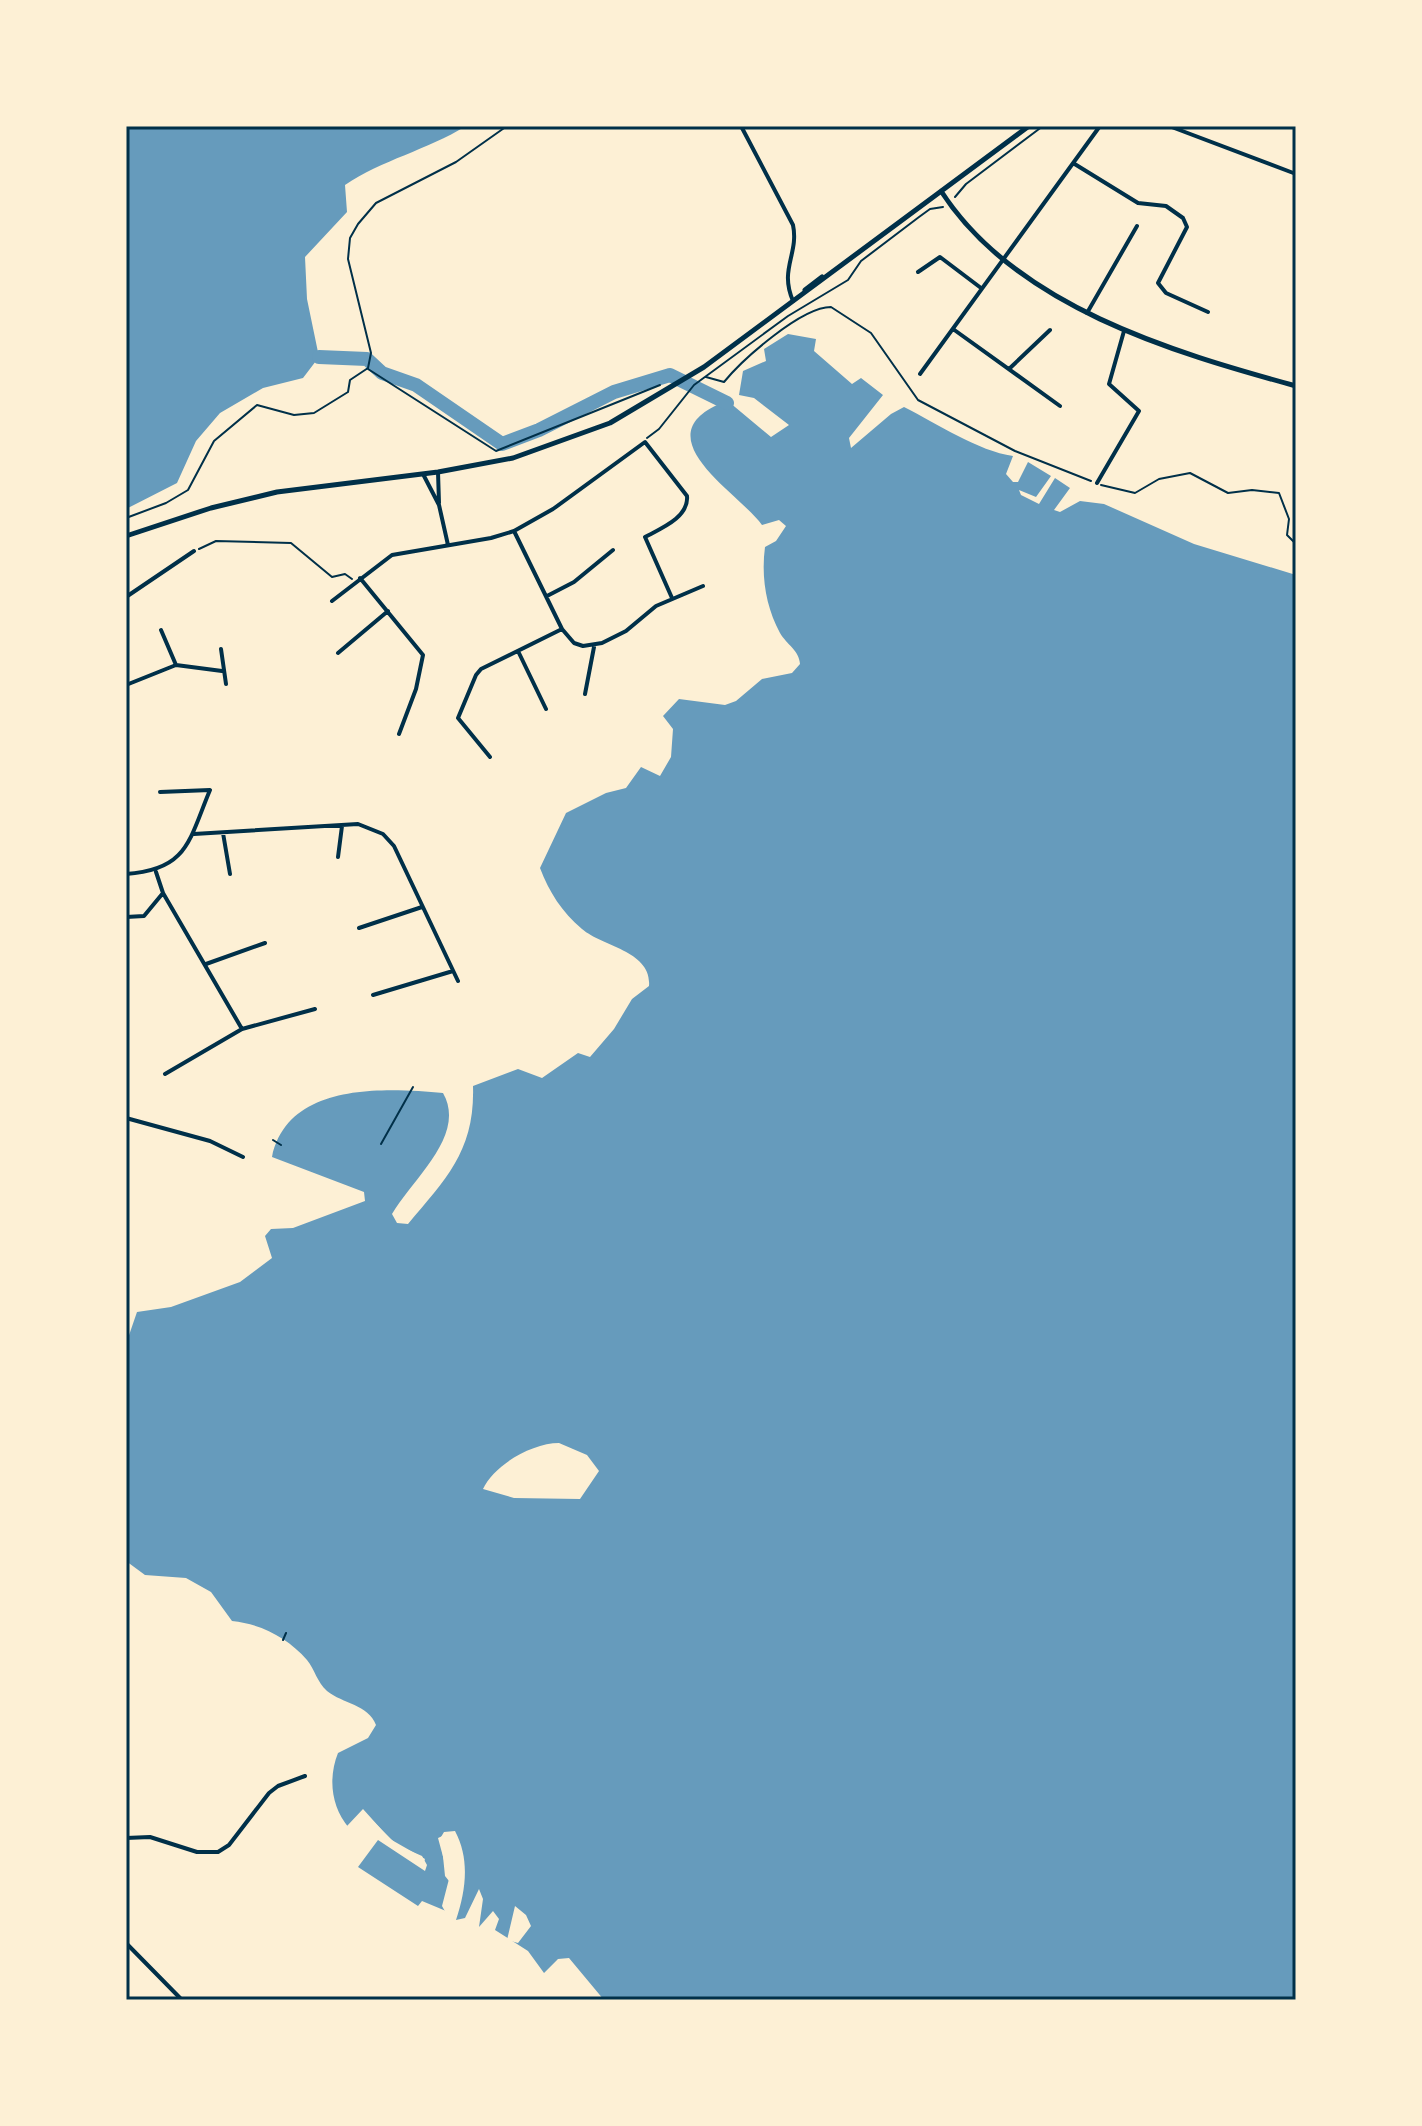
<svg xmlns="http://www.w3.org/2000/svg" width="1422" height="2126" font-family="Ubuntu,sans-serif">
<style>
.water{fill:#669bbc;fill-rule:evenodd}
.pier{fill:#fdf0d5}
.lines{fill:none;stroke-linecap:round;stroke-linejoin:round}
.river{stroke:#669bbc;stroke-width:14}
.path{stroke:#003049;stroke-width:2}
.minor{stroke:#003049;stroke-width:4}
.secondary{stroke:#003049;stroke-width:5}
.neatline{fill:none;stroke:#003049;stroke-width:3}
</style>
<rect width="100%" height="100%" fill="#fdf0d5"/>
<path class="water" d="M 126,126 L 466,126 C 427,150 382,160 345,185 L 347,212 L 305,257 L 307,299 L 319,357 L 303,378 L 263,388 L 220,413 L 196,441 L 177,483 L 126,509 Z
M 788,334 L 816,339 L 814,351 L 852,384 L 861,378 L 883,395 L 849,438 L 851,448 L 891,414 L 904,407 C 938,424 978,451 1013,456 L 1006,474 L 1013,482 L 1018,482 L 1028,462 L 1051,476 L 1036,497 L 1019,490 L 1021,495 L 1039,504 L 1055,478 L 1070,488 L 1054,510 L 1060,512 L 1080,501 L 1104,504 L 1194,544 L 1296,575 L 1296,2000 L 604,2000 L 569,1958 L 558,1959 L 544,1973 L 528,1951 L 495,1930 L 499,1919 L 493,1911 L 479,1927 L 483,1899 L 479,1889 L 465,1918 L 456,1920 C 466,1890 470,1859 455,1831 L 444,1832 L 441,1837 L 445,1876 L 453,1886 L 446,1911 L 422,1901 L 418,1906 L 358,1867 L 378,1840 L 425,1871 L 427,1865 L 422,1856 L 397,1845 L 367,1815 L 349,1828 C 331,1807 328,1778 338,1753 L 368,1738 L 376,1725 C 368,1704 343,1704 327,1691 C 317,1682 315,1670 307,1660 C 288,1638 261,1624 232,1621 L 211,1592 L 186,1578 L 145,1575 L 126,1561 L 126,1344 L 137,1312 L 171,1307 L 240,1282 L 272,1258 L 265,1236 L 271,1229 L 293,1228 L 365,1201 L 364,1192 L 272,1157 C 288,1082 384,1088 443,1093 C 467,1135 413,1178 392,1214 L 397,1223 L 408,1224 C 447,1178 475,1150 473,1086 L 518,1069 L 542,1078 L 578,1053 L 590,1057 L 614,1029 L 632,999 L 649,986 C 652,951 603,947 582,929 C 562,912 549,892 540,868 L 566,813 L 606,793 L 626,788 L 641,767 L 660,776 L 671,757 L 673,729 L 663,716 L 679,699 L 725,705 L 736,701 L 762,679 L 792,673 L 800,664 C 799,650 787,645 780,633 C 766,607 761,577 765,547 L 776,541 L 786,526 L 779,520 L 762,525 C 740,494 645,439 717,405 L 725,408 L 729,402 L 771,437 L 789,425 L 754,398 L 739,395 L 743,371 L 766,361 L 764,349 ZM 559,1443 L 587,1455 L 599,1471 L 580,1499 L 514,1498 L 483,1489 C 494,1465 532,1443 559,1443 Z"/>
<path class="pier" d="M 363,1809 L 390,1839 L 425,1859 L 422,1867 L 375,1836 L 389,1842 L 367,1820 L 355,1832 L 348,1832 L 347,1826 Z
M 449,1833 L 445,1838 L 449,1875 L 457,1886 L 447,1915 L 442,1906 L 449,1879 L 438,1838 Z
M 515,1906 L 526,1915 L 531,1926 L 518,1943 L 507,1940 Z"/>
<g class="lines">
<path class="river" d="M 319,357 L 367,359 L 382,373 L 416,385 L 502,444 L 539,430 L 614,392 L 670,375 L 727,403"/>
<path class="path" d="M 955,197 L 966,184 L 1043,126
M 368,369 L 496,451 L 660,385
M 706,377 L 724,382 C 742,360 801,307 831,307 L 871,333 L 918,400 L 1015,451 L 1091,481
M 647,438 L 659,429 L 694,385 L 788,316 L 848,280 L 861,261 L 919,217 L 930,209 L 943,207
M 1101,485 L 1135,493 L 1159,479 L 1190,473 L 1228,493 L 1252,490 L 1279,493 L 1289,519 L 1287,535 L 1296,544
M 126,518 L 166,503 L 188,490 L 214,441 L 257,405 L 294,415 L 314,413 L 348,392 L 350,380 L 368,368 L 371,353 L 348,259 L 350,238 L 358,224 L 376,203 L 456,162 L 507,126
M 199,549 L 216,541 L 291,543 L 332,577 L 345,574 L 352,579
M 273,1140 L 281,1145
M 381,1144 L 413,1087
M 283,1640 L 286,1633"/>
<path class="minor" d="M 741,126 L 793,225 C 799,254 779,269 793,301
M 1169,126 L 1296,174
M 1073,163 L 1138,203 L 1166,206 L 1183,218 L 1187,227 L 1158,283 L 1166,293 L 1208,312
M 918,272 L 940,257 L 981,288
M 1087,313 L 1137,226
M 953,329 L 1060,406
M 1009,369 L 1050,330
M 920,374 L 1100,126
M 438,472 L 439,503
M 423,474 L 439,505 L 448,545
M 1097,483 L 1139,411 L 1109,384 L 1124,331
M 514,531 L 562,629 L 574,643 L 583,646 L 602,643 L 626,631 L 656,606 L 703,586
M 360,578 L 423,655 L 416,689 L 399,734
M 547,596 L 574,582 L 613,550
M 126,597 L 194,551
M 332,601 L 392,555 L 491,538 L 514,531 L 553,509 L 645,442 L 687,496 C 689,517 662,528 645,537 L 672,598
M 161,630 L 176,665 L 222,671
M 221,649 L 226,684
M 518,651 L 546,709
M 338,653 L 388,611
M 126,685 L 176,665
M 585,694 L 594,647
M 490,757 L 458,718 L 476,675 L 481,669 L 562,629
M 223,833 L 230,874
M 194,834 L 358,824 L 383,834 L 394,846 L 458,981
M 338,857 L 342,826
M 156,872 L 163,893 L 242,1029
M 126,874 C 188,870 189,840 210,790 L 160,792
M 126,917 L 144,916 L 163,893
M 359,928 L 422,907
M 206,964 L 265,943
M 373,995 L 453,971
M 165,1074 L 242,1029 L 315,1009
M 126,1118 L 210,1141 L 243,1157
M 126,1838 L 150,1837 L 197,1852 L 218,1852 L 229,1845 L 269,1793 L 278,1786 L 305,1776
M 126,1943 L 182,2000"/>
<path class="secondary" d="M 941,191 C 1015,306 1172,352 1296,386
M 805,290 L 822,277
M 126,536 L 211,508 L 277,492 L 438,472 L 513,458 L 610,423 L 704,367 L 1029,126"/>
</g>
<rect width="1422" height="2126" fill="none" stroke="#fdf0d5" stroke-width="256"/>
<rect x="128" y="128" width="1166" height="1870" class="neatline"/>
</svg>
